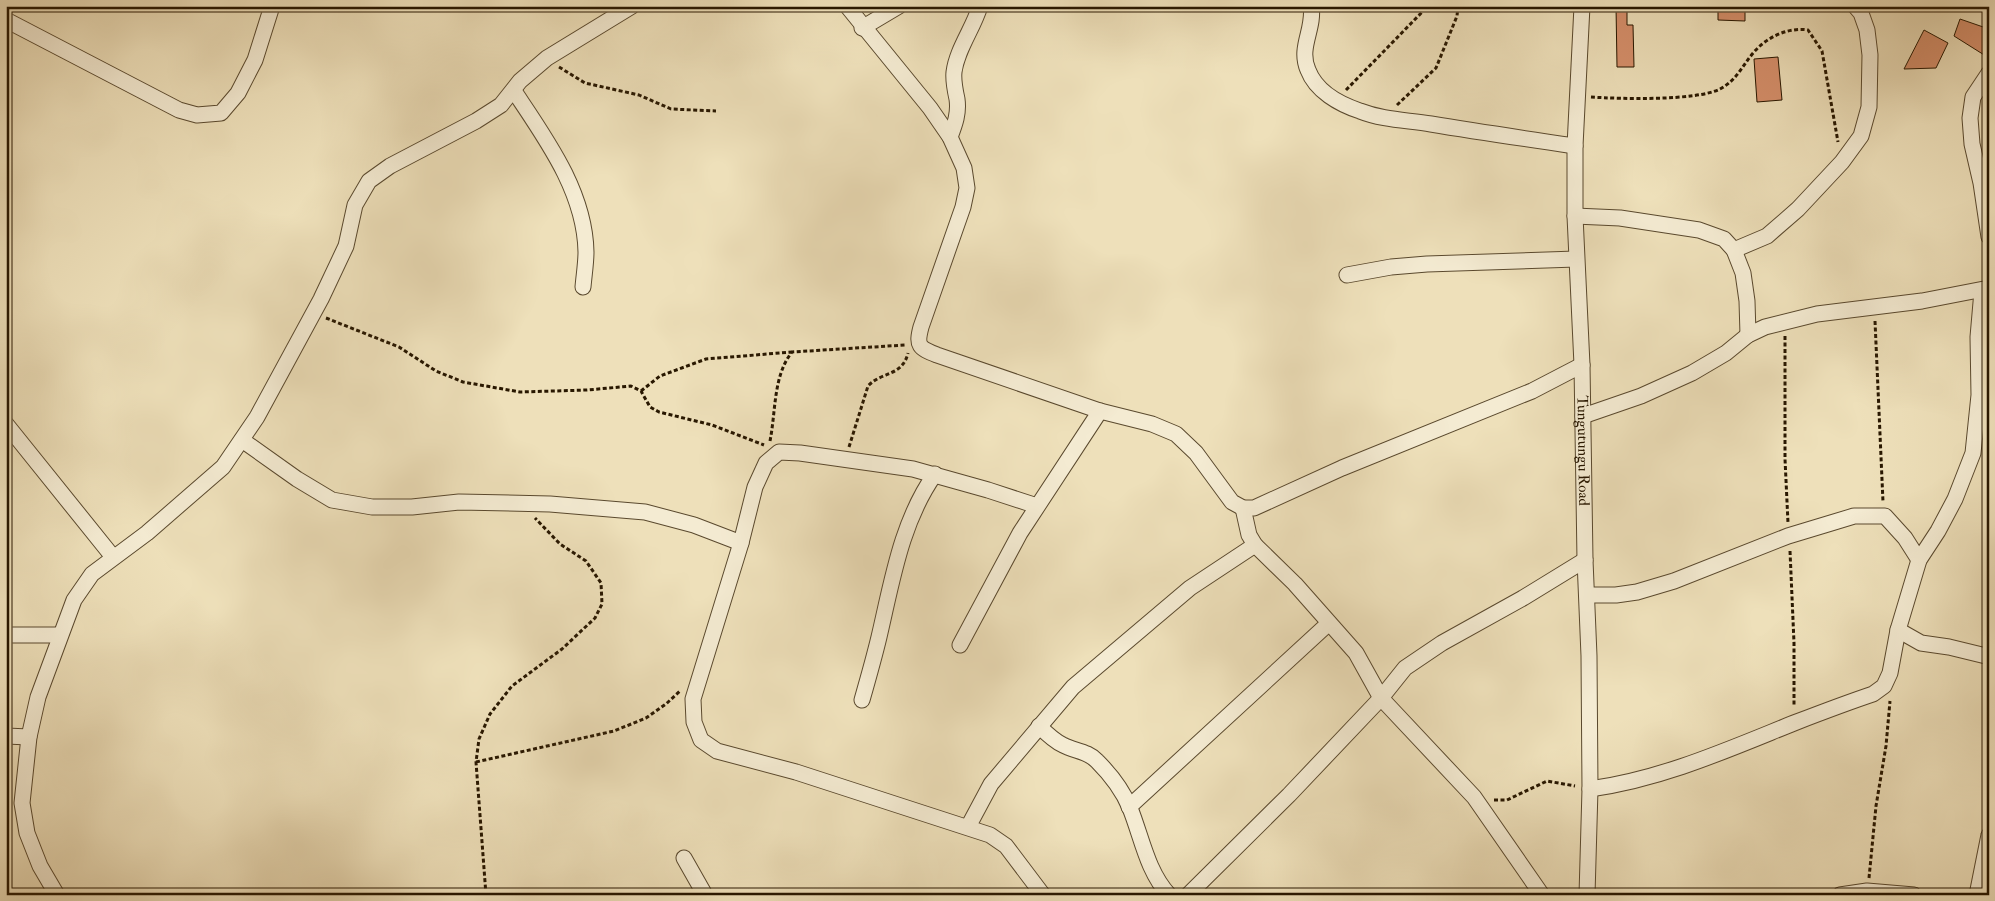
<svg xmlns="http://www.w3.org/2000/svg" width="1995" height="901" font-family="'IM FELL Double Pica',serif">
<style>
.building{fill:#d58f6b;stroke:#281700}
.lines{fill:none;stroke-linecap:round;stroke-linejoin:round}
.street-casing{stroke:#5a492e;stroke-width:17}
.path{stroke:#281700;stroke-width:3;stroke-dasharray:4 2.5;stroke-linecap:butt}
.street{stroke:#f4ebd2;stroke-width:15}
.labels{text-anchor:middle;stroke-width:4.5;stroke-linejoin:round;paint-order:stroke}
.street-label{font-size:15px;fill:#281700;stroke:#f4ebd2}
</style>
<rect width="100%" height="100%" fill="#eee0ba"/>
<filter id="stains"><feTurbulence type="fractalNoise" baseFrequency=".004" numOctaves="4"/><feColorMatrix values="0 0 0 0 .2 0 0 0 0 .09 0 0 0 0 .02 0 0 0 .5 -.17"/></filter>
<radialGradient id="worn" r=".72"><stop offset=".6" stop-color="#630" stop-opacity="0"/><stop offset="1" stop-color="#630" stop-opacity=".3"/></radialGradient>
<path class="building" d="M 1616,6 L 1627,6 L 1627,25 L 1633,25 L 1634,67 L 1617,67 Z
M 1718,7 L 1745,8 L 1745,21 L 1718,20 Z
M 1960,19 L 1989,29 L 1989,58 L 1954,36 Z
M 1924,30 L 1948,43 L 1936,68 L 1904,69 Z
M 1778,57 L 1782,100 L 1757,102 L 1754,59 Z"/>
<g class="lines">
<g class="street-casing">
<g id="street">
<path d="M 847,6 L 930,108 L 950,137 L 964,168 L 967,188 L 963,207 L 921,327 C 916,346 919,348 937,355 L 1100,411 L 1152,424 L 1176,434 L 1196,453 L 1232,502 L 1243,508 L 1254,508 L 1342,468 L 1532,391 L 1582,365"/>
<path d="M 1311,6 C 1315,29 1298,47 1308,70 C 1316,91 1339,104 1360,111 C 1383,120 1407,120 1431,124 C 1479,132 1527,139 1575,146"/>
<path id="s1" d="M 1582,6 L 1575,146 L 1575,216 L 1582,365 L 1585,560 L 1589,656 L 1590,789 L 1587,895"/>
<path d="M 6,20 L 179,110 L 197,115 L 221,113 L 238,93 L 255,60 L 272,6"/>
<path d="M 862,28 L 899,6"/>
<path d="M 1989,73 L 1973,97 L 1970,118 L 1972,144 L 1981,183 L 1989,237"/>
<path d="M 514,91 C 546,139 585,192 586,252 C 586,263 584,275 583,287"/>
<path d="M 950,137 C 955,124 959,113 957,99 C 955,90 953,81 954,72 C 957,49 973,29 980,6"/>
<path d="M 1575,216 L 1620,218 L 1699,230 L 1724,239 L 1734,250 L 1743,273 L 1747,301 L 1748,335"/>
<path d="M 1734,250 L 1767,236 L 1798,209 L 1842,162 L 1861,136 L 1869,107 L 1870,55 L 1867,30 L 1861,13 L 1855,6"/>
<path d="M 1347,275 L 1391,267 L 1427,264 L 1576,259"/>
<path d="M 1583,416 L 1641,396 L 1692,373 L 1726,353 L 1748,335 L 1765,327 L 1817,314 L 1922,301 L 1989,288"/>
<path d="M 6,424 L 113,557"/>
<path d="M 242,440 L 297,479 L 332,500 L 372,507 L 412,507 L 459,502 L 550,504 L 645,512 L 694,525 L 741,543"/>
<path d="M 1037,506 L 988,490 L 913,469 L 800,453 L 779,452 L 766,463 L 755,487 L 741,543 L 693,699 L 694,722 L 701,740 L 717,751 L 796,772 L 990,835 L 1006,846 L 1043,895"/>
<path d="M 1243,508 L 1249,535 L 1255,545 L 1295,584 L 1356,653 L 1381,698 L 1474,797 L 1542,895"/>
<path d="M 1587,595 L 1616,595 L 1637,592 L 1674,581 L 1788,536 L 1831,523 L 1854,516 L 1885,516 L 1905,538 L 1919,560"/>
<path d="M 1898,630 L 1921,643 L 1949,647 L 1986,656"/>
<path d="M 6,635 L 59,635"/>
<path d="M 960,645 L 1020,533 L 1100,411"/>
<path d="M 862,700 C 868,679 874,658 879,637 C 892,582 901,522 935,474"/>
<path d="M 1039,726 C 1046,733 1054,741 1063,745 C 1074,751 1088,751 1097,761 C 1110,774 1123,791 1130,808 C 1142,838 1147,871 1169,895"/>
<path d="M 6,736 L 29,737"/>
<path d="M 1590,789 C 1662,779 1727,750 1794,723 C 1820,713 1846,703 1873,694 L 1884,686 L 1890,673 L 1898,630 L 1919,560 L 1938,531 L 1955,499 L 1973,453 L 1979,395 L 1978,337 L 1982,291"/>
<path d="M 1129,807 L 1329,623"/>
<path d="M 968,827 L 991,784 L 1073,687 L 1190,588 L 1255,545"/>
<path d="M 684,858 L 705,895"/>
<path d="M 57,895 L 40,866 L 27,833 L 22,803 L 29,737 L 38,697 L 74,600 L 92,574 L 147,533 L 223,467 L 257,417 L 321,299 L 346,246 L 355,205 L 369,181 L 390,166 L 476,121 L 501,105 L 520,81 L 547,58 L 632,6"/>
<path d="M 1188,895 L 1289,795 L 1381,698 L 1405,668 L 1442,643 L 1523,598 L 1585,560"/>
<path d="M 1840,895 L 1867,891 L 1914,895"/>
<path d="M 1977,895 L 1989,835"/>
</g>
</g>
<path class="path" d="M 559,67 L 585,83 L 639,95 L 671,109 L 716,111
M 1346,90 L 1428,6
M 1591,97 C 1620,99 1696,101 1720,89 C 1737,80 1742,66 1754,52 C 1767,37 1788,27 1808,30 L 1822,51 L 1838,142
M 1397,105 L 1436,68 L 1457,16 L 1458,6
M 326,318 L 399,347 L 436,371 L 463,382 L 520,392 L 587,390 L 631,386 L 641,391 L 650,407 L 659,412 L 712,425 L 764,445
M 1875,321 L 1883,502
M 1785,336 L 1785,459 L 1788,523
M 641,391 L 660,376 L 706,359 L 792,352
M 770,441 C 776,411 773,376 792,352 L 905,345
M 849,447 L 868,386 C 882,371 902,377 908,353
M 1790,551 L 1794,643 L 1794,707
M 476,762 L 614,731 L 646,718 L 666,704 L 680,691
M 1494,800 L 1507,800 L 1547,781 L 1575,786
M 1869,878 L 1876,806 L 1886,746 L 1890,701
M 486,895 L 476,762 L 479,739 L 490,714 L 512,686 L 562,649 L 595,618 L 602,604 L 601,583 L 586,561 L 560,544 L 535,518"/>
<use href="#street" class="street"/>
</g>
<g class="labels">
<g class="street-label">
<text dy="5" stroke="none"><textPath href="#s1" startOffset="445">Tungutungu Road</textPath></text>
</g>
</g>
<rect width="1995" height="901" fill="none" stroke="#eee0ba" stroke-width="25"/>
<rect x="8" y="8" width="1980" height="886" fill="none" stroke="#281700" stroke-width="2.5"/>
<rect x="12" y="12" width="1970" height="876" fill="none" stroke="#281700"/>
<rect width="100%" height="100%" filter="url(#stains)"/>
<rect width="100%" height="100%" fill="url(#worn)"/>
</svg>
